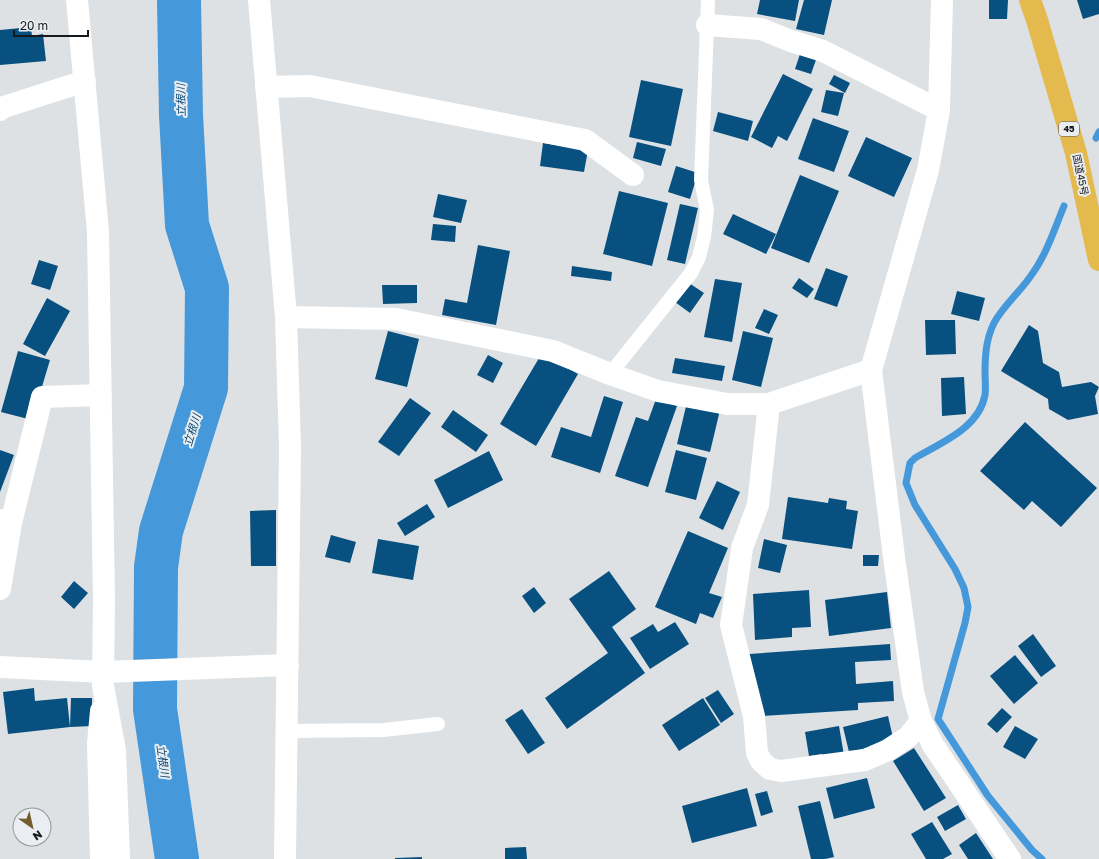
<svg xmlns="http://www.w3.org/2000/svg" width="1099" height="859" font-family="'Golos Text','Noto Sans JP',sans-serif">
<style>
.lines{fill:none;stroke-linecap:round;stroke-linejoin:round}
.stream{stroke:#4598da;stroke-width:7}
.river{stroke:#4598da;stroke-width:44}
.building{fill:#07507f}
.lane{stroke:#fff;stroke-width:14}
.street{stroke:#fff;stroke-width:22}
.highway{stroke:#e4b94d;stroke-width:22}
.labels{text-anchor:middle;stroke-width:4;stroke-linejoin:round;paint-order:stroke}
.shield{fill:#eaeef2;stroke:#56585a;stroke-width:1}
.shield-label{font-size:9px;font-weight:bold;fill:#171819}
.street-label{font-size:10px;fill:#171819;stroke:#eaeef2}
.water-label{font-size:11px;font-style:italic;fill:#044671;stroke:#eaeef2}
</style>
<rect width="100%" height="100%" fill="#dde1e4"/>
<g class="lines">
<path class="stream" d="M 1096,138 L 1099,132
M 1042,859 L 1032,850 L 988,796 L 938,719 L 965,623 L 968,607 L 964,588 L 955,569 L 915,505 L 906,483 L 910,463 L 915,458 C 942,442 979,428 985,395 C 986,388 985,380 985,373 C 985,356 986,339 994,323 C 1003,306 1019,293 1030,277 C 1046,256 1054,230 1064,206"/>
<path class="river" d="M 177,859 L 155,709 L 156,567 L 161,531 L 206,388 L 207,288 L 187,225 L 181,115 L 179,0"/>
</g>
<path class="building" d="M 760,0 L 799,0 L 795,21 L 757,14 Z
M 804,0 L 832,0 L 824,35 L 796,29 Z
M 989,0 L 1008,0 L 1007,19 L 989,19 Z
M 1077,0 L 1099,0 L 1099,14 L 1083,19 Z
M 31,27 L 32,36 L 43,34 L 46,61 L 0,65 L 0,30 Z
M 801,51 L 817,57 L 811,74 L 795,69 Z
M 783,74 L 813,89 L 787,141 L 778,136 L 772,148 L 751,137 Z
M 834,75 L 850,83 L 845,93 L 829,84 Z
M 641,80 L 683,89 L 671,146 L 629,137 Z
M 826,90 L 844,93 L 838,116 L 821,112 Z
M 718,112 L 753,121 L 748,141 L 713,131 Z
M 813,118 L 849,131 L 834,172 L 798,159 Z
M 866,137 L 912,158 L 894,197 L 848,176 Z
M 637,142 L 666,149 L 661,166 L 633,158 Z
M 543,143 L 588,150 L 584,172 L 540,166 Z
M 676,166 L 698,173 L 690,199 L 668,192 Z
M 800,175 L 839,191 L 809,263 L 771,248 Z
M 619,191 L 668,203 L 652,266 L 603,254 Z
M 438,194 L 467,200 L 461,223 L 433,217 Z
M 680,204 L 698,208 L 685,264 L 667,260 Z
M 733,214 L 776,234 L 766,254 L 723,234 Z
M 433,224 L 456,226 L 455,242 L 431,240 Z
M 478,245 L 510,251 L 496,325 L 442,315 L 445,299 L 467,303 Z
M 39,260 L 58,266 L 50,290 L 31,284 Z
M 572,266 L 612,272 L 611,281 L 571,276 Z
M 826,268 L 848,276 L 837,307 L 814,299 Z
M 799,278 L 814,289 L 807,298 L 792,288 Z
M 715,279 L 742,283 L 732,342 L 704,337 Z
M 689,283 L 704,293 L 690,313 L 675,302 Z
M 382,285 L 417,285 L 417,303 L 383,304 Z
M 957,291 L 985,298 L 979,321 L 951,314 Z
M 47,298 L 70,311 L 45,356 L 23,344 Z
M 764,309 L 778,315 L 769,334 L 755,328 Z
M 925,320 L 955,320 L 956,354 L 926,355 Z
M 1029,325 L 1038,331 L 1043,363 L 1059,372 L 1062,387 L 1091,382 L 1099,387 L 1095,396 L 1098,414 L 1068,420 L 1049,409 L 1048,399 L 1001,371 Z
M 388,331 L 419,339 L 407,387 L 375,379 Z
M 743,331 L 773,338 L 761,387 L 732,380 Z
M 18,351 L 50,360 L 32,420 L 1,412 Z
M 542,353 L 578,374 L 536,446 L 500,424 Z
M 488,355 L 503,363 L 493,383 L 477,375 Z
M 675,358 L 725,366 L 722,381 L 672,373 Z
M 964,377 L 966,414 L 942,416 L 941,378 Z
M 604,396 L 623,402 L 600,473 L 551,457 L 561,427 L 591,437 Z
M 410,398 L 431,413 L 399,456 L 378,442 Z
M 688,398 L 721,406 L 710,452 L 677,444 Z
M 656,399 L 677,406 L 648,487 L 615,476 L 636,417 L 648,421 Z
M 453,410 L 488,435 L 476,452 L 441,427 Z
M 1025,422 L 1097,488 L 1061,527 L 1032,501 L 1024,510 L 980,471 Z
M 0,450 L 14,455 L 0,492 Z
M 676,450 L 707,458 L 696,500 L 665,492 Z
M 489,451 L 503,480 L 448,508 L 434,480 Z
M 717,481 L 740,492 L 723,530 L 699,518 Z
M 788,497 L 828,503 L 829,498 L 847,501 L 846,509 L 858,511 L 852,549 L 782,539 Z
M 427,504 L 435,517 L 405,536 L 397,523 Z
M 276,510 L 276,566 L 251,566 L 250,511 Z
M 688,531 L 728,548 L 709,593 L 722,597 L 713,618 L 700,613 L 696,624 L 655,607 Z
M 331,535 L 356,542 L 350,563 L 325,557 Z
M 378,539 L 419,546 L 413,580 L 372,573 Z
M 764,539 L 787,545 L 780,573 L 758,568 Z
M 863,555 L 879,555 L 878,566 L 863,566 Z
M 609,571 L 636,609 L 612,627 L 645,673 L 567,729 L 545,698 L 608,653 L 569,599 Z
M 74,581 L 88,593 L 74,609 L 61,597 Z
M 534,587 L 546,603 L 534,613 L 522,596 Z
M 809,590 L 811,627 L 792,628 L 792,637 L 755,640 L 753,594 Z
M 887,592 L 891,628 L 829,636 L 825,600 Z
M 675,622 L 689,644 L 650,669 L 630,638 L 653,624 L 658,632 Z
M 1033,634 L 1056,666 L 1041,677 L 1018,646 Z
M 890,644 L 891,660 L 855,662 L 856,684 L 893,681 L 894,701 L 858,703 L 858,710 L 760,716 L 749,654 Z
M 1015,655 L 1038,683 L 1014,704 L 990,676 Z
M 34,688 L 35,701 L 67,698 L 70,727 L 8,734 L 3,692 Z
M 718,690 L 734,714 L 721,723 L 705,698 Z
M 71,698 L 92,698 L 92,726 L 70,727 Z
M 703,698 L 720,725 L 679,751 L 662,725 Z
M 1002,708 L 1012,717 L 997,733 L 987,724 Z
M 522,709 L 545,743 L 528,754 L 505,720 Z
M 888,716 L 894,742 L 849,752 L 843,727 Z
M 839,726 L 845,761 L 824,765 L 822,754 L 809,756 L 805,732 Z
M 1015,726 L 1038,739 L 1025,759 L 1003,747 Z
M 914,748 L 946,798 L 924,811 L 893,761 Z
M 867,778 L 875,808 L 834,819 L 826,788 Z
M 747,788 L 757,826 L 692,843 L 682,806 Z
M 767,791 L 773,812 L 761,816 L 755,794 Z
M 820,801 L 834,857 L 825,859 L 811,859 L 798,806 Z
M 958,805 L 966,819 L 945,831 L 937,817 Z
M 932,822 L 952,854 L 943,859 L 926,859 L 911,834 Z
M 976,833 L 993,859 L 968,859 L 959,845 Z
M 526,847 L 527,859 L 505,859 L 505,848 Z
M 422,857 L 422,859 L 395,859 L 395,858 Z"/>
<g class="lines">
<path class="lane" d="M 610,374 L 691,273 L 699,257 L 704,237 L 707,210 L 701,180 L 708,0
M 287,731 L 383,730 L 438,724"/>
<path class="street" d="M 77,0 L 98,232 L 104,600 L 103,686 L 115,750 L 119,859
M 259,0 L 286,317 L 290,448 L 285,859
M 942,0 L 939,110 L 928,170 L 871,370 L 894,557 L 913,692 L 921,721 L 933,745 L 1010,859
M 707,25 L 761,29 L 791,41 L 823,51 L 939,110
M 266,87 L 310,86 L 585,140 L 633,175
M 0,110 L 4,107 L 85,81
M 286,317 L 396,319 L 553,351 L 610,374 L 658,391 L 727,404 L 769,404 L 871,370
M 769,404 L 758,505 L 742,548 L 731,625 L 754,716 L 757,753 L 761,761 L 770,769 L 781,771 L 865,760 L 888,750 L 908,737 L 921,721
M 0,520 L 11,523 L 0,589
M 11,523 L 42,397 L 101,395
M 0,667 L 103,672 L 288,665
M 101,711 L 98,743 L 101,859"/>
<path class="highway" d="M 1030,0 L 1037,20 L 1076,153 L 1099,260"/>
</g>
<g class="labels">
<rect class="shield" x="1059" y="122" width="20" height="14" rx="3"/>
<g class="shield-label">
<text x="1069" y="132">45</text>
</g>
<g class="street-label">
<text transform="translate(1081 175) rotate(78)" y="4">国道45号</text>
</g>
<g class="water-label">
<text transform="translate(181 100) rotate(-91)" y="4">立根川</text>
<text transform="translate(192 430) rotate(-73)" y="4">立根川</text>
<text transform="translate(163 761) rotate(82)" y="4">立根川</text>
</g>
</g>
<g transform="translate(32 827) rotate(146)"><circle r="19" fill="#eaeef2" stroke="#96989b"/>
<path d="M0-3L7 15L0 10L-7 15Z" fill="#725d2c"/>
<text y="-6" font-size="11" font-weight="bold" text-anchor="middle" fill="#171819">N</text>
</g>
<path d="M14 30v6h74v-6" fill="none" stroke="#171819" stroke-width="2"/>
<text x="20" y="30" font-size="12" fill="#171819" stroke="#eaeef2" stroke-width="3" paint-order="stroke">20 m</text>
</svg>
